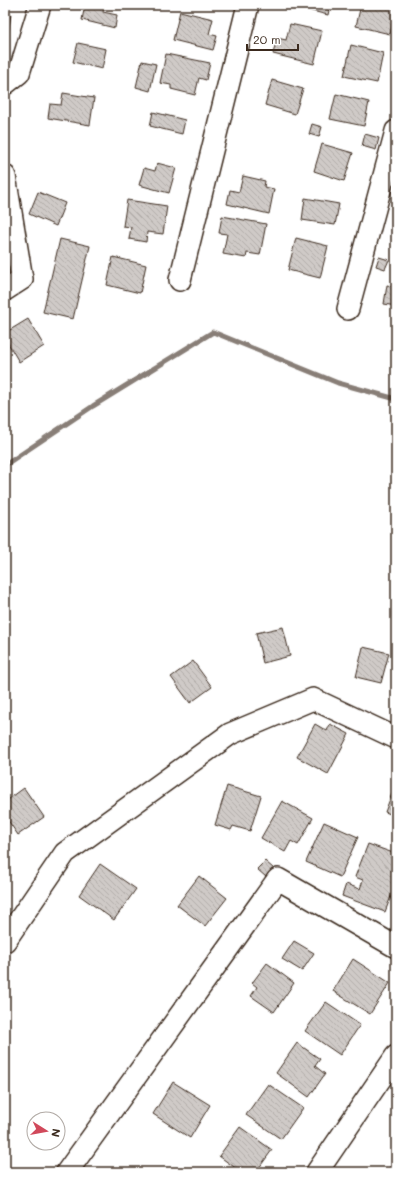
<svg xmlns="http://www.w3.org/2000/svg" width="401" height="1177" font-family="Mali,sans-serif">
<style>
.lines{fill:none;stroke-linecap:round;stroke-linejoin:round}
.stream{stroke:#887e77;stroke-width:5}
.building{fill:url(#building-back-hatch);stroke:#3b2a1e}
.minor-casing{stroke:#3b2a1e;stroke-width:24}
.minor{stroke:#fff;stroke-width:21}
</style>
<defs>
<pattern id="building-back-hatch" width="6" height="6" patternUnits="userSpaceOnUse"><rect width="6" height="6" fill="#cfcac7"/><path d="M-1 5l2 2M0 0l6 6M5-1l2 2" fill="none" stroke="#b3aeaa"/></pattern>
</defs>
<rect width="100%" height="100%" fill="#fff"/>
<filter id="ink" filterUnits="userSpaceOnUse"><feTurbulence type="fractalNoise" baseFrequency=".025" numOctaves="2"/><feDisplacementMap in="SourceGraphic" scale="8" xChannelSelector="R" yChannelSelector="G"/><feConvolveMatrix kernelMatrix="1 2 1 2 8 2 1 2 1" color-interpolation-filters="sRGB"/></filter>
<g filter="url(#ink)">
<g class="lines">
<path class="stream" d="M 5,465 L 93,406 L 213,332 L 338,383 L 396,399"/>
</g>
<path class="building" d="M 85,5 L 104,5 L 103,12 L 117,15 L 115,28 L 82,20 Z
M 288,5 L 330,5 L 328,15 Z
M 361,5 L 396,5 L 396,10 L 390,34 L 356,26 Z
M 180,11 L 213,19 L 209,34 L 217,36 L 213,50 L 173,40 Z
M 5,13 L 11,14 L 7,42 L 5,42 Z
M 290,24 L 322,31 L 314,64 L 273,54 L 277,38 L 286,40 Z
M 78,43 L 106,49 L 102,69 L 73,62 Z
M 351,45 L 383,53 L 377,83 L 344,76 Z
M 166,54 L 210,63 L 206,80 L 199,78 L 195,95 L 171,89 L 171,85 L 160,83 Z
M 142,61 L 156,64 L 150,91 L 136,87 Z
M 272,80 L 303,89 L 295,114 L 265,105 Z
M 63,93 L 94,98 L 90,125 L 48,118 L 50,104 L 61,105 Z
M 336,94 L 369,102 L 364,126 L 330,119 Z
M 153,112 L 185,120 L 182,134 L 150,126 Z
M 312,124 L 322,127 L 319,137 L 309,134 Z
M 365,134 L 379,138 L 376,150 L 362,146 Z
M 322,144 L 353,153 L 344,181 L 314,171 Z
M 157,163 L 176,168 L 169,193 L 139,185 L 144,168 L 155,171 Z
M 243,176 L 265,181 L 264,187 L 274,189 L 269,214 L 227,204 L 230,190 L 239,192 Z
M 38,192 L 65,203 L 56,226 L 29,214 Z
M 305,198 L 339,204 L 335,225 L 302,220 Z
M 127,200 L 167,206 L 163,234 L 147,232 L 146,242 L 129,239 L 131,227 L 123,226 Z
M 222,216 L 266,224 L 260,255 L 247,253 L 246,258 L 223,254 L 227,234 L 219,233 Z
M 296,238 L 328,246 L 320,278 L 288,270 Z
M 60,239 L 90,246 L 73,319 L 43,312 Z
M 113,257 L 146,265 L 140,293 L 107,285 Z
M 379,257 L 389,260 L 385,269 L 376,266 Z
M 387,285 L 396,287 L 396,306 L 384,304 Z
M 28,319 L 44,346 L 19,362 L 5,338 L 5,333 Z
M 283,627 L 290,656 L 263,663 L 256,633 Z
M 363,647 L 389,653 L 381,683 L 356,677 Z
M 193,661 L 212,687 L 190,703 L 171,677 Z
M 315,724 L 327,731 L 330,724 L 349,734 L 328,774 L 297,757 Z
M 396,783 L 396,816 L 385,812 Z
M 227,786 L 261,796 L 250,831 L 233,826 L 231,830 L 215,825 Z
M 24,788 L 44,817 L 18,835 L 5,816 L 5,802 Z
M 282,801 L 313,818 L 298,845 L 291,841 L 285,852 L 261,838 Z
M 324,822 L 358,837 L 340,877 L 306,862 Z
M 5,843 L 10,845 L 5,860 Z
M 368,844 L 396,854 L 396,883 L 385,912 L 342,896 L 346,884 L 360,889 L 363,880 L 355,877 Z
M 265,861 L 274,869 L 266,877 L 257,869 Z
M 100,864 L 136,889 L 114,920 L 79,895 Z
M 199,876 L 227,898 L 205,926 L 177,905 Z
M 294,941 L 314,953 L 302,971 L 282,959 Z
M 353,959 L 390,983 L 370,1014 L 333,991 Z
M 267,963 L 294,983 L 274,1012 L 251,996 L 257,987 L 252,983 Z
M 326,1002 L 360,1025 L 340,1055 L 305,1031 Z
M 297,1043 L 320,1059 L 315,1066 L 325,1074 L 309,1097 L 276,1073 Z
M 173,1082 L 210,1105 L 190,1138 L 153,1114 Z
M 268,1084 L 303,1108 L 281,1139 L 246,1115 Z
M 240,1127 L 272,1150 L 256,1172 L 241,1172 L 219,1156 Z"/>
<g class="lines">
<g class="minor-casing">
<path id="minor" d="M 5,84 L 19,73 L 40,5
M 5,176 L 22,279 L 5,290
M 180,280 L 248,5
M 348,309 L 396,131
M 5,941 L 65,853 L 230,734 L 313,699 L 396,738
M 67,1172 L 278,879 L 396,947
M 317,1172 L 396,1056"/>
</g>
<use href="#minor" class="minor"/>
</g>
</g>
<rect width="401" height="1177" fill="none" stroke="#fff" stroke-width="20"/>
<rect x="10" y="10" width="381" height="1157" fill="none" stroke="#3b2a1e" stroke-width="1.5" filter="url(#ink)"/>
<g transform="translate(46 1131) rotate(101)"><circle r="19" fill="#ffffff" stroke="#b1aaa5"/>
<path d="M0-3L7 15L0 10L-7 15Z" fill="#d1495b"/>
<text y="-6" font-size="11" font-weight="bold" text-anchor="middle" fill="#3b2a1e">N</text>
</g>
<path d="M247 44v6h51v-6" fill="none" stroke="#3b2a1e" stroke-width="2"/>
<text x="253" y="44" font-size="12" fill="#3b2a1e" stroke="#ffffff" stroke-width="3" paint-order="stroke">20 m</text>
</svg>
